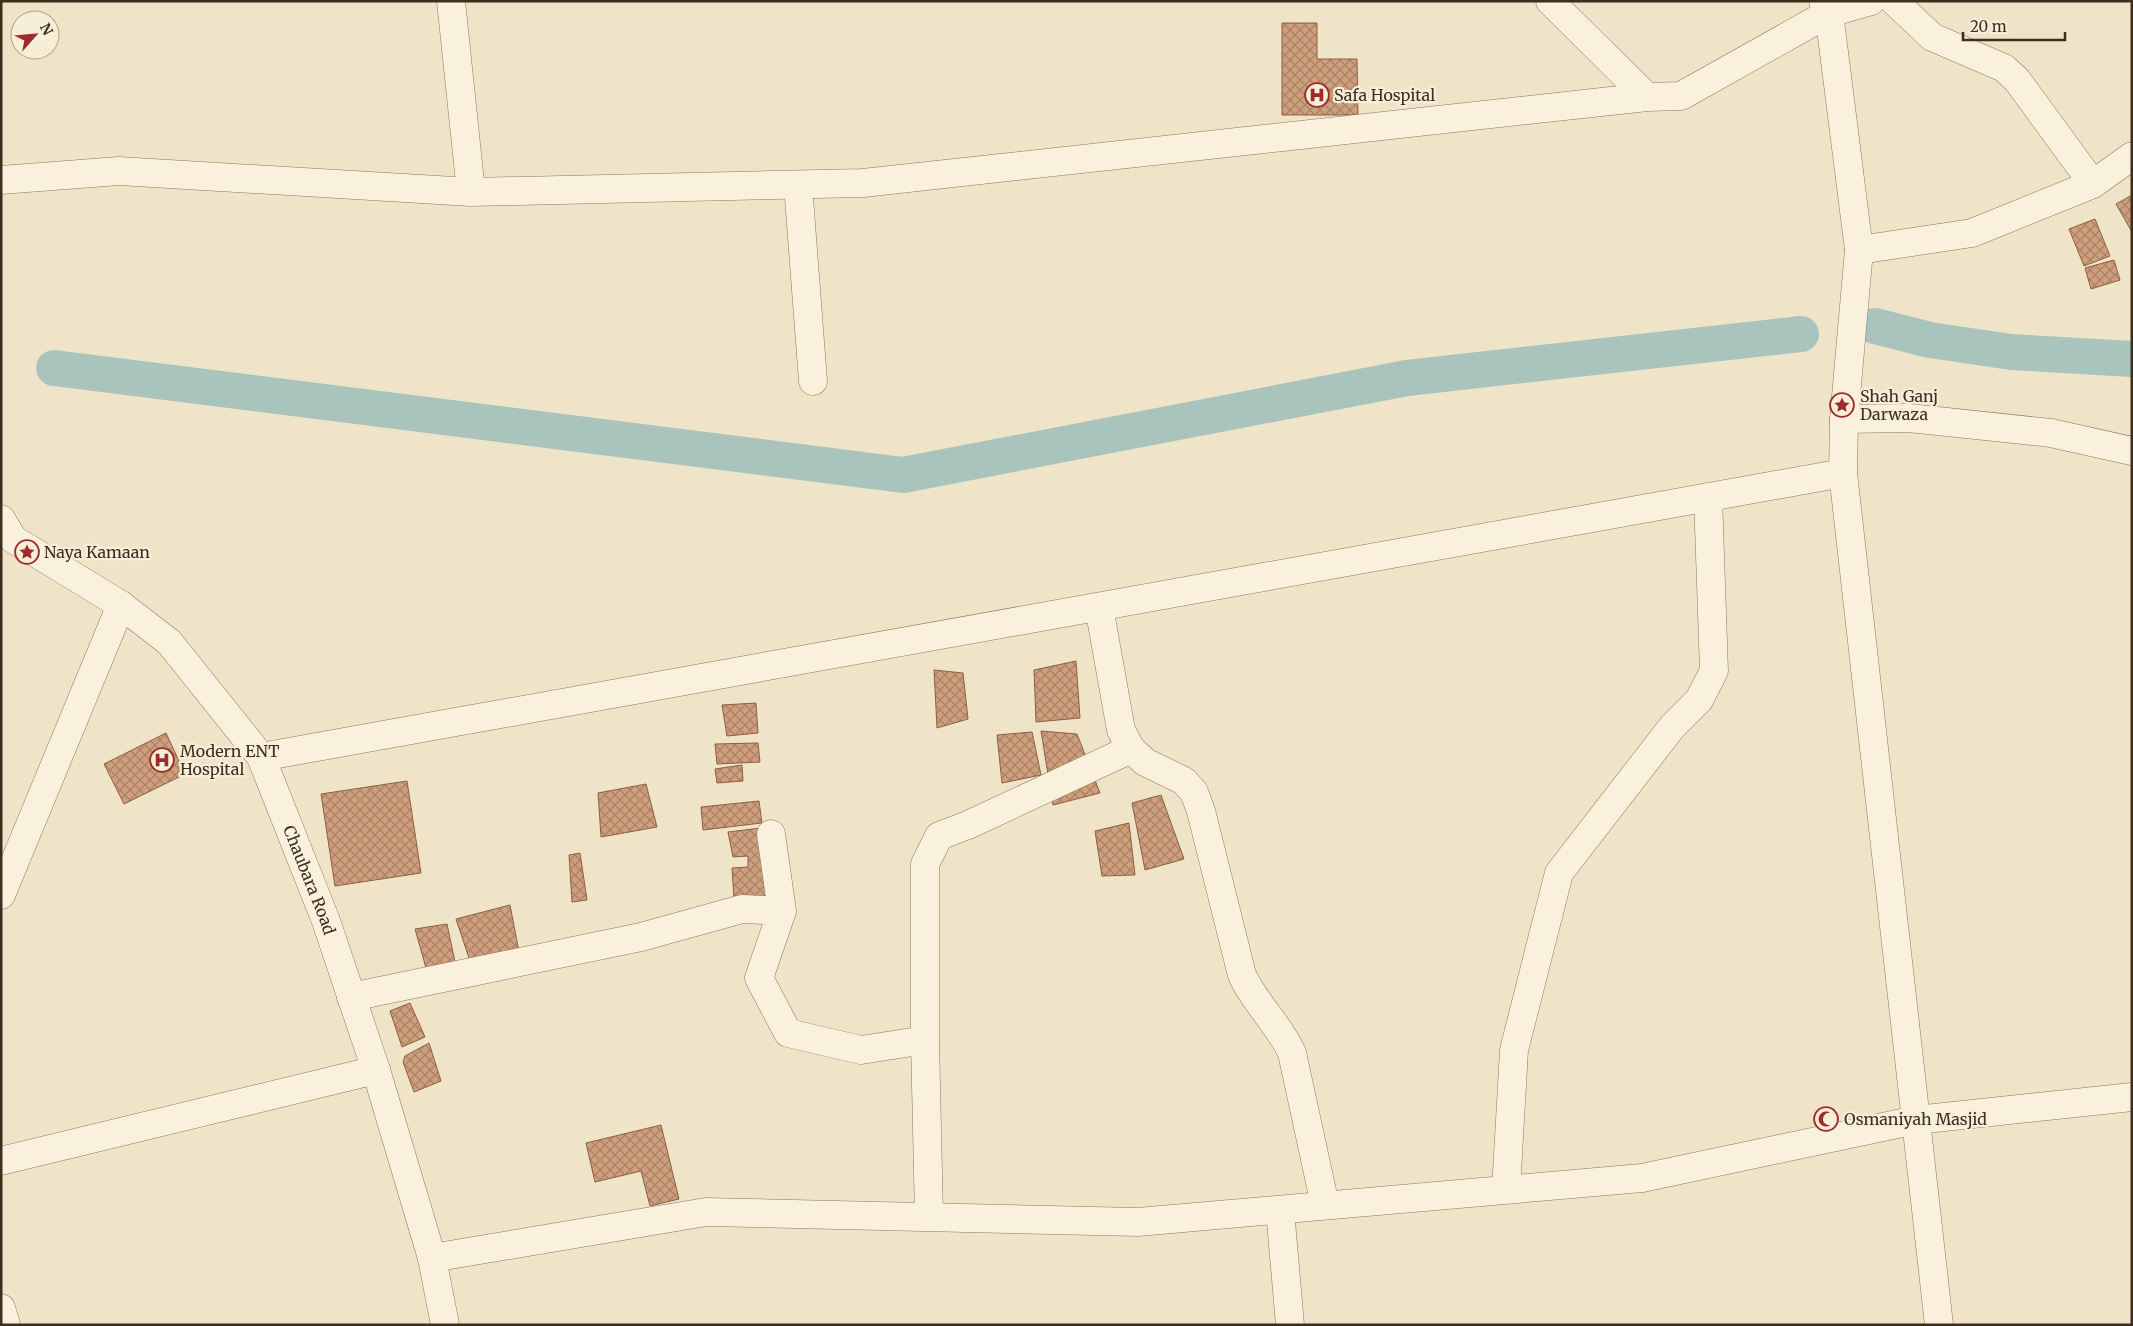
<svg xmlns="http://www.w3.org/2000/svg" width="2133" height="1326" font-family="Merriweather,serif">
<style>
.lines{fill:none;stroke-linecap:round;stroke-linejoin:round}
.canal{stroke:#a9c4bc;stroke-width:36}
.building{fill:url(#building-cross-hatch);stroke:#8d5f41}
.minor-casing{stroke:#8d765c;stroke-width:29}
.tertiary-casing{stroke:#8d765c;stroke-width:29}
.minor{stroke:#faf1dc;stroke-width:28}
.tertiary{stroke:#faf1dc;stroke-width:28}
.labels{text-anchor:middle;stroke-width:4.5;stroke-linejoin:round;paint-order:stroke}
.poi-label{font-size:16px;fill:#3d2e20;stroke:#f7eed8;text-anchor:start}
.street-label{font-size:16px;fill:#3d2e20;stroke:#f7eed8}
</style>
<defs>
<pattern id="building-cross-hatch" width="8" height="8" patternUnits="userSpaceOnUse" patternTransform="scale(1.25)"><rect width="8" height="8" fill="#cf9f7d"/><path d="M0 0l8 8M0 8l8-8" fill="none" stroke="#a98266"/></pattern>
</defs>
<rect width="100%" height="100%" fill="#f0e4c8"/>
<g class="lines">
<path class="canal" d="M 1875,326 L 1930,340 L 2011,352 L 2132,359
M 54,368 L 903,475 L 1407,378 L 1801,334"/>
</g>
<path class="building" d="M 1282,23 L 1317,23 L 1317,59 L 1357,59 L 1358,115 L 1282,115 Z
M 2132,195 L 2132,232 L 2116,204 Z
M 2095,219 L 2110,256 L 2084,266 L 2069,229 Z
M 2114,260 L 2120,280 L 2091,289 L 2085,268 Z
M 1076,661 L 1080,718 L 1036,722 L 1034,670 Z
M 934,670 L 963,673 L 968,719 L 937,728 Z
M 756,703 L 758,733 L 727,736 L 722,705 Z
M 1041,731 L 1077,734 L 1100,793 L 1053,805 Z
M 1032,732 L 1041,775 L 1002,783 L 997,735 Z
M 166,733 L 185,774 L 124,804 L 104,764 Z
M 758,743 L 760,762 L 717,764 L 715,744 Z
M 742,765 L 743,781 L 717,783 L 715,769 Z
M 407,781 L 421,873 L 335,886 L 321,794 Z
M 646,784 L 657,827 L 601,837 L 598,793 Z
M 1161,795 L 1184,859 L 1145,870 L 1132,803 Z
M 759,801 L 762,823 L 703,830 L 701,807 Z
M 1129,823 L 1135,875 L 1102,876 L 1095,831 Z
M 761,828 L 778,897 L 734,899 L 732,868 L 748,867 L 748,856 L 733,857 L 728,832 Z
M 580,853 L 587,900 L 572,902 L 569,855 Z
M 510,905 L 519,952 L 470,961 L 456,919 Z
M 447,924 L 455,962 L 426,968 L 415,929 Z
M 410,1003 L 425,1037 L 402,1047 L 390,1011 Z
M 429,1043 L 441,1081 L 414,1092 L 403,1062 L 405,1056 Z
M 661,1125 L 679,1199 L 650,1206 L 641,1171 L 595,1182 L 586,1143 Z"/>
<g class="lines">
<g class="minor-casing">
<path id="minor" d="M 451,1 L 471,192
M 1550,1 L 1647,97
M 1894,1 L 1932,37 L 2004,68 L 2017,80 L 2093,184
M 1,180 L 119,171 L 471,192 L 863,183 L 1647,97 L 1681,96 L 1829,13 L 1871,1
M 798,185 L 813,381
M 1099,607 L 1121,730 L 1131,749 L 1145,762 L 1184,781 L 1194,792 L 1201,811 L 1242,975 C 1255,1004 1279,1024 1292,1053 L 1325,1205
M 261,757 L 1843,473
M 771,834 L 782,911 L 759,978 L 788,1033 L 861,1050 L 925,1040
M 1,895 L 121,605
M 351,997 L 641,937 L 742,909 L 782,911
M 1,1161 L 376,1070
M 1506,1190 L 1514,1050 L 1559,873 L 1672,727 L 1699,700 L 1714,671 L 1708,497
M 1280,1210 L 1290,1325
M 929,1217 L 925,1040 L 925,864 L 939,836 L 968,825 L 1131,749
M 432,1258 L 706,1212 L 1138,1222 L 1642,1178 L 1916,1120 L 2132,1097
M 1,1308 L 6,1325"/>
</g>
<g class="tertiary-casing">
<g id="tertiary">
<path d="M 1823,1 L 1829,13 L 1859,250 L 1844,419 L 1843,473 L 1939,1325"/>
<path d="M 1859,250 L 1972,233 L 2093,184 L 2132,156"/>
<path d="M 1844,419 L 1909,418 L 2051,433 L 2132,451"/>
<path id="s1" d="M 1,519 L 13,539 L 121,605 L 169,642 L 261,757 L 326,921 L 376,1070 L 432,1258 L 445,1325"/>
</g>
</g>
<use href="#minor" class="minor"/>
<use href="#tertiary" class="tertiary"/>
</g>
<defs>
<g id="hospital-ring" transform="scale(1.25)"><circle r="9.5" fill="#f7eed8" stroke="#9e2a2b" stroke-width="1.5"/><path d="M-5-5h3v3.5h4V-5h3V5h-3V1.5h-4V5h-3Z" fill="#9e2a2b"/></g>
<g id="sight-ring" transform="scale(1.25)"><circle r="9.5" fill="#f7eed8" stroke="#9e2a2b" stroke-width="1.5"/><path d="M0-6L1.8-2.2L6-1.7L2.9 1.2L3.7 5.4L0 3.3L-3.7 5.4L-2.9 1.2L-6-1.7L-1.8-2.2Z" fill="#9e2a2b"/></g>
<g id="mosque-ring" transform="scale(1.25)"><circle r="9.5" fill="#f7eed8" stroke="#9e2a2b" stroke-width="1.5"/><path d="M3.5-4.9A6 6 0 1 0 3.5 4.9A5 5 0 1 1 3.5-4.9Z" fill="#9e2a2b"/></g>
</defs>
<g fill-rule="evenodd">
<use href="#hospital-ring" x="1317" y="95"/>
<use href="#sight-ring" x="1842" y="405"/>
<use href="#sight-ring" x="27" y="552"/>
<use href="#hospital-ring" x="162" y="760"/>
<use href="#mosque-ring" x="1826" y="1119"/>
</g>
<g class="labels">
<g class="poi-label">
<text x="1334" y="101">Safa Hospital</text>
<text x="1860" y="402">Shah Ganj<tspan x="1860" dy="18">Darwaza</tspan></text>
<text x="44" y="558">Naya Kamaan</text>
<text x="180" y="757">Modern ENT<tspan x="180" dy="18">Hospital</tspan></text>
<text x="1844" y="1125">Osmaniyah Masjid</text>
</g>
<g class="street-label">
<text dy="6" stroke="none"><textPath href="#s1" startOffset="490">Chaubara Road</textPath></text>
</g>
</g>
<rect width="2133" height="1326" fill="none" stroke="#3d2e20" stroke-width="5"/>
<g transform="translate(35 35) rotate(63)"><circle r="24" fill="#f7eed8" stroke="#ada18e"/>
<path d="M0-4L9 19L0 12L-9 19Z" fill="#9e2a2b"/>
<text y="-8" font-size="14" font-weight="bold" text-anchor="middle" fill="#3d2e20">N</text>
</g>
<path d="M1963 32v8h102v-8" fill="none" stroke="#3d2e20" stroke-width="2.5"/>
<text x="1970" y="32" font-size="15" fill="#3d2e20" stroke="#f7eed8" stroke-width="4" paint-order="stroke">20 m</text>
</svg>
